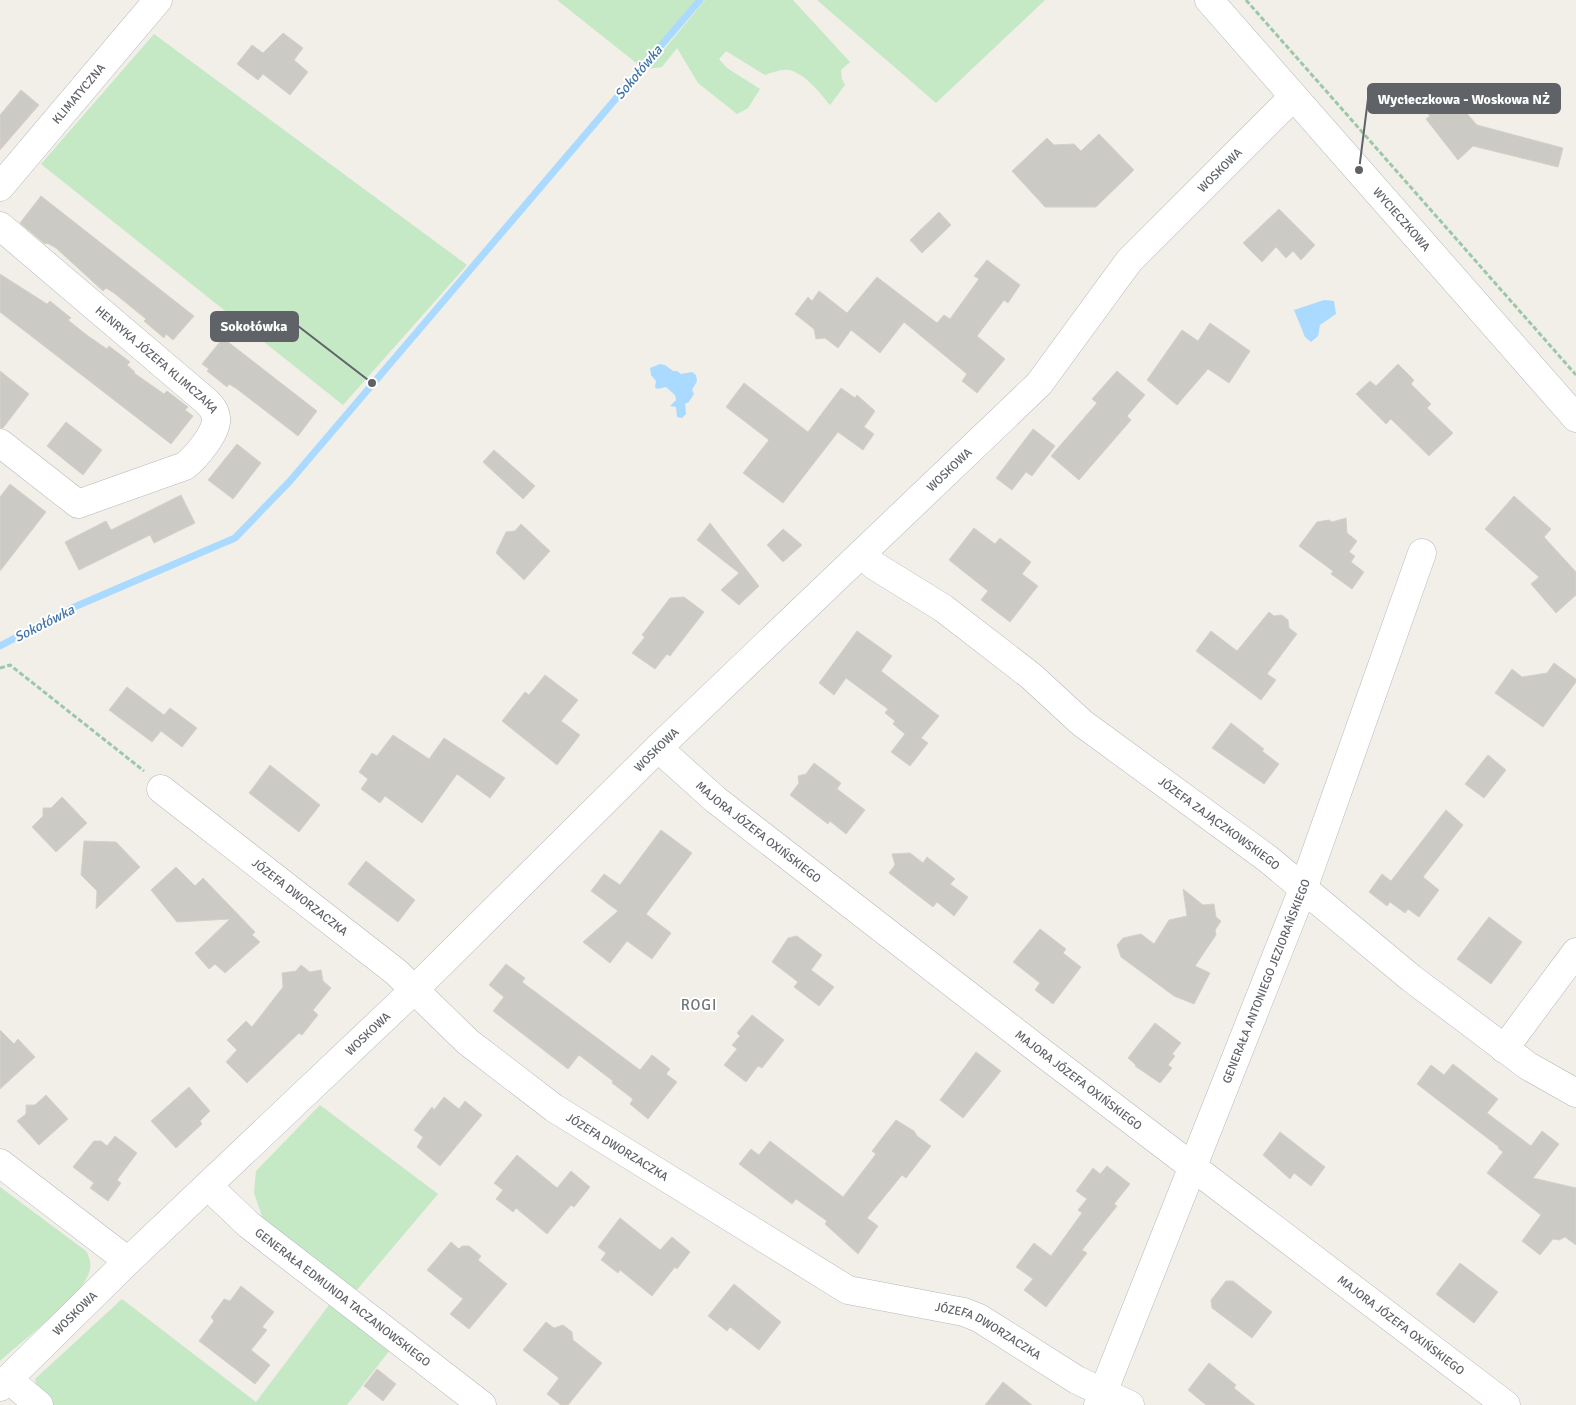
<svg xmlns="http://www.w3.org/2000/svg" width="1576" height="1405" font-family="Signika,sans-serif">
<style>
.green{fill:#c5e8c5}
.water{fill:#aadaff}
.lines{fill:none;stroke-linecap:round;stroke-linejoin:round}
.stream{stroke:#aadaff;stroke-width:7}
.building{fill:#cccac5;stroke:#d6d1c6}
.minor-casing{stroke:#b5b8bc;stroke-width:29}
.path{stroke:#9cc7a9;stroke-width:3;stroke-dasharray:5 2.5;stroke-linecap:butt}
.minor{stroke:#fff;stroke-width:28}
.labels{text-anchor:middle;stroke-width:4;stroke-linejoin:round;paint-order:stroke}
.street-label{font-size:12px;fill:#5f6368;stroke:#fff}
.water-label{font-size:14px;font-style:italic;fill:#4174aa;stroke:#fff}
.quarter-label{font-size:15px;letter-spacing:1px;fill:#70757a;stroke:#fff}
.leader{fill:none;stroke:#5f6368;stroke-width:2}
.callout-dot{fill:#5f6368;stroke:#fff;stroke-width:2}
.callout{fill:#5f6368;stroke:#5f6368;stroke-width:2}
.callout-label{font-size:14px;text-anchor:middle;font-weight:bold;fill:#fff}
</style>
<rect width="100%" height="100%" fill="#f1efe8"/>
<path class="green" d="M 557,0 L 697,0 L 640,66 Z
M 705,0 L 793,0 L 850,62 L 841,70 L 842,79 L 845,85 L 830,105 C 820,93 804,72 788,70 C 781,69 771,73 765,75 L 726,51 L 719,59 L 727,68 L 760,89 L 748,108 L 737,114 L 698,83 L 677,48 L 662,67 L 648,69 Z
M 817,0 L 1045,0 L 936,103 Z
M 154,34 L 467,265 L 343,405 L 41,164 Z
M 320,1105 L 438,1194 L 356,1291 L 265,1225 L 254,1193 L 256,1171 Z
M 0,1187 L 86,1251 C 90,1258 92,1265 89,1273 C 81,1297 21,1342 0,1361 Z
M 122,1299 L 256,1402 L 329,1305 L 390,1350 L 347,1405 L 54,1405 L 37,1388 L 35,1379 Z"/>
<path class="water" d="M 1324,300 L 1334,301 L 1336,314 L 1320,325 L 1318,336 L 1311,342 L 1305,337 L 1294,310 Z
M 660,364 L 665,365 L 673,371 L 677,371 L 681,374 L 692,372 L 696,375 L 697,381 L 692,390 L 694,394 L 688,403 L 685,403 L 686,414 L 682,418 L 677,417 L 676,407 L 670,406 L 676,400 L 675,395 L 666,387 L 657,389 L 655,387 L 656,381 L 651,375 L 650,368 Z"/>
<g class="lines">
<path class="stream" d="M 0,646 L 72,608 L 235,538 L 290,481 L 700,0"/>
</g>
<path class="building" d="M 283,33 L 303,48 L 294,60 L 308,72 L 290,95 L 263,74 L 258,80 L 237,64 L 252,45 L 263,53 Z
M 21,90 L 39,105 L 0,150 L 0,115 Z
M 1436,94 L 1444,104 L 1452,97 L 1477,125 L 1563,148 L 1558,167 L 1473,146 L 1458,160 L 1426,119 L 1430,116 L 1422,107 Z
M 1099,134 L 1134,170 L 1096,207 L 1045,207 L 1012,171 L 1047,138 L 1054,145 L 1074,144 L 1081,151 Z
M 41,196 L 194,316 L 173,340 L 166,334 L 164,338 L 144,321 L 146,319 L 114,293 L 106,288 L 103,291 L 56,248 L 47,243 L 45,244 L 20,223 Z
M 1279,209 L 1315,245 L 1301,260 L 1293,251 L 1286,258 L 1276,247 L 1262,262 L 1243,243 Z
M 939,212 L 951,225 L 922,253 L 910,240 Z
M 987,260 L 1020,285 L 1008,303 L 1004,300 L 977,336 L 1005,359 L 977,393 L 962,381 L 967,374 L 904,322 L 880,353 L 851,330 L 838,348 L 825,338 L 816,339 L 814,329 L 795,314 L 808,297 L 812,301 L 819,291 L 847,313 L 877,277 L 937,323 L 944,315 L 950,319 L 979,279 L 974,276 Z
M 0,274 L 47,304 L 50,301 L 71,318 L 68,320 L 88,336 L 107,349 L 109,346 L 130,362 L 127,365 L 135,372 L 134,373 L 164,394 L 167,391 L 188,407 L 185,410 L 193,416 L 171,444 L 0,312 Z
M 1210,323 L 1250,351 L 1229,383 L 1208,369 L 1177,405 L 1147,380 L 1182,330 L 1198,341 Z
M 223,338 L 317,411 L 298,436 L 237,389 L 229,384 L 227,387 L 207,371 L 209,369 L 202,364 Z
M 1398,364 L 1414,380 L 1411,384 L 1431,404 L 1427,408 L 1453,433 L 1429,456 L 1391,419 L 1386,424 L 1356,394 L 1370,381 L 1376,386 Z
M 0,371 L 29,394 L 3,428 L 0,428 Z
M 1117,371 L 1145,395 L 1127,416 L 1131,420 L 1079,480 L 1051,456 L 1097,403 L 1092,399 Z
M 744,383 L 808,432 L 841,388 L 855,398 L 857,395 L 875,411 L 864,427 L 874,434 L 863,450 L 838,432 L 783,503 L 743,473 L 769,440 L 726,407 Z
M 66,422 L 102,450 L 83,475 L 47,446 Z
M 1033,429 L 1055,446 L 1032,476 L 1026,472 L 1012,490 L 996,478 Z
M 237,444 L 261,463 L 233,499 L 208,480 Z
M 494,450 L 535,486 L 523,499 L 483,462 Z
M 10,484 L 46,512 L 0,571 L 0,497 Z
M 181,495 L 195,523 L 154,543 L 150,535 L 79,570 L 65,542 L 106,521 L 111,530 Z
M 1514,496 L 1551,529 L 1544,537 L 1576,572 L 1576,595 L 1556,613 L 1531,584 L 1539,577 L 1485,529 Z
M 1346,518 L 1347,533 L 1357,541 L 1349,552 L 1355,556 L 1351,562 L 1364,572 L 1352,589 L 1331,574 L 1333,571 L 1299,546 L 1317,522 L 1329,520 L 1332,522 Z
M 710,523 L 759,586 L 739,605 L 721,590 L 739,573 L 697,540 Z
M 521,524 L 550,551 L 524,580 L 496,553 L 506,532 L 515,531 Z
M 974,528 L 995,544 L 1000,538 L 1031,562 L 1022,574 L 1038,586 L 1010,622 L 981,600 L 988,591 L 949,560 Z
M 783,529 L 802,545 L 783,562 L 767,545 Z
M 684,597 L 704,612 L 670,656 L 667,654 L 655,669 L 632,653 L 645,637 L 642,635 L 670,598 Z
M 1269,612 L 1274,616 L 1282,615 L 1288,620 L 1289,628 L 1297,634 L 1267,674 L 1276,680 L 1261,700 L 1196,651 L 1211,631 L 1237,651 Z
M 857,631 L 892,656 L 881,671 L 939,716 L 921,738 L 928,743 L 910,766 L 891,752 L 905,734 L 893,724 L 895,721 L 885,713 L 888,709 L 846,678 L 834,695 L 819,683 Z
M 1554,663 L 1576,679 L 1576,682 L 1543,727 L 1495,693 L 1512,669 L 1522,677 L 1547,673 Z
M 545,675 L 578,700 L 561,721 L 580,735 L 557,765 L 502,721 L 525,692 L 529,695 Z
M 127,687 L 164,715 L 170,708 L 197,728 L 182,747 L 161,731 L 152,742 L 109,710 Z
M 1231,723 L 1264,749 L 1262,751 L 1279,764 L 1264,784 L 1212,748 Z
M 393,735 L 429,759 L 444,738 L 505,778 L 490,798 L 457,774 L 422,823 L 385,796 L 380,803 L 361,789 L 368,779 L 359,772 L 372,753 L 377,756 Z
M 1488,755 L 1506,770 L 1484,798 L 1465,784 Z
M 814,763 L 841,783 L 837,789 L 865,810 L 846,834 L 830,821 L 828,824 L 790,795 L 799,783 L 798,776 L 806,774 Z
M 270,765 L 320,805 L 299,832 L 249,793 Z
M 62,797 L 87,823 L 56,852 L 32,827 L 43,816 L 43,808 L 51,808 Z
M 1446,810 L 1463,825 L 1423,877 L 1439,890 L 1419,917 L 1408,909 L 1405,913 L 1390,902 L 1387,906 L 1369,892 L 1382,874 L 1391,881 Z
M 661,830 L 692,853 L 646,914 L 671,933 L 652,959 L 627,941 L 610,963 L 583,942 L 618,911 L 591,891 L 604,874 L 620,885 Z
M 84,841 L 116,842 L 140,867 L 96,909 L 97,891 L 81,875 Z
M 910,853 L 923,863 L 927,857 L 955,879 L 950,884 L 968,897 L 954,916 L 937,902 L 933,907 L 889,873 L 895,865 L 892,854 Z
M 366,861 L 415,900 L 398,922 L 348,884 Z
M 176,867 L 195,886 L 203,878 L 255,932 L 252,935 L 260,942 L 225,973 L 215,964 L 209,969 L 195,953 L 230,919 L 177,922 L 151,890 Z
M 1183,889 L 1203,905 L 1214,904 L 1216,917 L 1221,921 L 1215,930 L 1216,935 L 1195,966 L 1210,973 L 1194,1004 L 1174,996 L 1121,957 L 1117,945 L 1123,938 L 1141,934 L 1154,944 L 1169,920 L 1187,916 Z
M 1489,917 L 1522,942 L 1491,984 L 1457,959 Z
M 1040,929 L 1066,949 L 1063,953 L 1081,967 L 1053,1004 L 1035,990 L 1040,983 L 1013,962 Z
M 797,936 L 822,955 L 811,970 L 834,987 L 819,1006 L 794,987 L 798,982 L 772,962 L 788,938 Z
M 506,964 L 525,978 L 522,982 L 640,1070 L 652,1055 L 670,1069 L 666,1074 L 677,1082 L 648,1119 L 630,1104 L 633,1099 L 612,1083 L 613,1081 L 579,1055 L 568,1069 L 493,1011 L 504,997 L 489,985 Z
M 301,965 L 310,972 L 321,970 L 323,981 L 331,988 L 313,1010 L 318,1015 L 302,1035 L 299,1033 L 247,1083 L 226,1062 L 237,1050 L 227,1040 L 246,1021 L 252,1027 L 283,987 L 282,973 L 296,971 Z
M 752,1015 L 784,1040 L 762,1068 L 758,1066 L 746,1082 L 724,1065 L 737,1049 L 732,1045 L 740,1036 L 737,1033 Z
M 1155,1023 L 1181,1043 L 1172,1054 L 1175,1056 L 1168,1065 L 1172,1068 L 1160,1083 L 1135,1066 L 1136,1065 L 1128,1058 Z
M 0,1030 L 14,1044 L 18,1039 L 35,1057 L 0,1089 Z
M 976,1052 L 1001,1071 L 963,1118 L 940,1100 Z
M 1453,1064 L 1498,1099 L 1487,1113 L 1531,1146 L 1542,1131 L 1559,1144 L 1533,1178 L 1576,1188 L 1576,1245 L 1565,1237 L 1559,1240 L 1553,1239 L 1540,1255 L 1522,1241 L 1541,1215 L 1487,1173 L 1503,1152 L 1498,1148 L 1499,1147 L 1417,1084 L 1431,1065 L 1444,1075 Z
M 189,1087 L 210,1111 L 200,1121 L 202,1124 L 176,1148 L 151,1121 Z
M 46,1095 L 68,1119 L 39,1145 L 17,1121 L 26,1114 L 26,1105 L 35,1105 Z
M 444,1097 L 459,1109 L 465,1101 L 482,1115 L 440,1166 L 417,1147 L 423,1137 L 414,1130 L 432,1107 L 434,1110 Z
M 896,1120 L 914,1131 L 917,1136 L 931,1146 L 906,1178 L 902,1175 L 867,1218 L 878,1226 L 858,1254 L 825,1224 L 827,1221 L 796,1199 L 792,1204 L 739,1164 L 751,1149 L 759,1155 L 770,1141 L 843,1197 L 876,1154 L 872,1151 Z
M 1280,1132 L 1325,1167 L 1311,1186 L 1294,1173 L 1290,1179 L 1263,1155 Z
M 115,1136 L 137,1153 L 117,1180 L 121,1183 L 108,1201 L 90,1188 L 94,1183 L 73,1167 L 94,1141 L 101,1141 L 107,1146 Z
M 517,1155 L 557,1188 L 571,1171 L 590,1187 L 574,1207 L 571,1205 L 547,1234 L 516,1208 L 513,1212 L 496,1199 L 503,1190 L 494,1183 Z
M 1107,1166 L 1130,1184 L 1114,1204 L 1117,1206 L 1082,1250 L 1087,1253 L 1046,1307 L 1024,1290 L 1033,1279 L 1016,1267 L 1034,1243 L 1051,1256 L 1082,1213 L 1078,1210 L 1087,1199 L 1076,1191 L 1093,1168 L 1100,1174 Z
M 620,1218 L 660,1250 L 672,1237 L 690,1252 L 677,1269 L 675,1267 L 652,1296 L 620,1270 L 618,1273 L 601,1260 L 606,1253 L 598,1247 Z
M 451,1242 L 459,1249 L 462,1246 L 469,1246 L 481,1256 L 478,1260 L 507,1284 L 469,1329 L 450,1314 L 463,1299 L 427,1270 Z
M 1460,1263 L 1498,1292 L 1474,1323 L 1436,1294 Z
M 1226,1281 L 1233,1281 L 1272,1312 L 1252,1338 L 1212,1308 L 1211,1300 Z
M 734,1284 L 781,1322 L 759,1350 L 730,1327 L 727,1331 L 708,1316 Z
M 241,1286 L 274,1312 L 262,1327 L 267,1330 L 251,1350 L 270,1365 L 255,1384 L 199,1341 L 214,1321 L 211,1317 L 224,1299 L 230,1301 Z
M 546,1322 L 554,1328 L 563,1325 L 572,1332 L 573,1340 L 602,1363 L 568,1405 L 561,1405 L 547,1394 L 559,1378 L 523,1350 Z
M 1209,1363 L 1236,1385 L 1234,1388 L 1255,1405 L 1206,1405 L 1188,1390 Z
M 377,1369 L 396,1384 L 383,1401 L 364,1386 Z
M 1003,1382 L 1032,1405 L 985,1405 Z"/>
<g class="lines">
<g class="minor-casing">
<g id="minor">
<path id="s1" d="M 1209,0 L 1576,418"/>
<path id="s2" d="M 0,187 L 158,0"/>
<path id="s3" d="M 0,226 L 206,401 C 211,406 215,410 216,418 C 218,432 195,458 185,466 L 78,504 L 0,443"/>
<path id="s4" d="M 861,554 L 875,566 L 943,608 L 1031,676 L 1082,723 L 1268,859 L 1411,978 L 1528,1066 L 1576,1093"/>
<path id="s5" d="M 658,748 L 716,800 L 1044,1054 L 1506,1405"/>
<path id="s6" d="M 161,789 L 396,972 L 468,1042 L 554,1108 L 848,1290 L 964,1312 L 979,1318 L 1077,1380 L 1130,1405"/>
<path d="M 1504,1049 L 1576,952"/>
<path d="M 0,1163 L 128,1261"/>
<path id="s7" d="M 208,1186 L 249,1225 L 482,1405"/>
<path d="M 8,1379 L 39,1405"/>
<path id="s8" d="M 0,1387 L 128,1261 L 414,990 L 658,748 L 1039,384 L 1129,261 L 1293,97"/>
<path id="s9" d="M 1098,1405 L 1303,889 L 1422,553"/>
</g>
</g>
<path class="path" d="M 1246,0 L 1576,375
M 0,668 L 10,665 L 144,771"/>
<use href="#minor" class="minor"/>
</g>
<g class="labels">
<g class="street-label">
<text dy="4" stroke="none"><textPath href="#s2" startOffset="122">KLIMATYCZNA</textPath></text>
<text dy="4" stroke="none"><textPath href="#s8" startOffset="1725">WOSKOWA</textPath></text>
<text dy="4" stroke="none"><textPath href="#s1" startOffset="292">WYCIECZKOWA</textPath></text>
<text dy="4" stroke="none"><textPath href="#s3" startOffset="206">HENRYKA JÓZEFA KLIMCZAKA</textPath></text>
<text dy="4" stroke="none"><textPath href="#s8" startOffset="1320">WOSKOWA</textPath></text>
<text dy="4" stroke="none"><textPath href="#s8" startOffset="915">WOSKOWA</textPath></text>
<text dy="4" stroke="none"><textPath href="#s4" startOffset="449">JÓZEFA ZAJĄCZKOWSKIEGO</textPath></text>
<text dy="4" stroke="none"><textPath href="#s5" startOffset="131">MAJORA JÓZEFA OXIŃSKIEGO</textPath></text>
<text dy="4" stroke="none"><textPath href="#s6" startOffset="176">JÓZEFA DWORZACZKA</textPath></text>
<text dy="4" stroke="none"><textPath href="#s9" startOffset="456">GENERAŁA ANTONIEGO JEZIORAŃSKIEGO</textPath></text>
<text dy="4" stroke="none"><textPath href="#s8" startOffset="510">WOSKOWA</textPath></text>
<text dy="4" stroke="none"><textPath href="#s5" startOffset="536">MAJORA JÓZEFA OXIŃSKIEGO</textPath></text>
<text dy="4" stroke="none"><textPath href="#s6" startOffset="581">JÓZEFA DWORZACZKA</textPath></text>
<text dy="4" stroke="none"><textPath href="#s7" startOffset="175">GENERAŁA EDMUNDA TACZANOWSKIEGO</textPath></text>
<text dy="4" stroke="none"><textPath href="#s8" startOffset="105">WOSKOWA</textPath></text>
<text dy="4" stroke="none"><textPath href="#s5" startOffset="941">MAJORA JÓZEFA OXIŃSKIEGO</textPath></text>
<text dy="4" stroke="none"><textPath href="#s6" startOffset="1000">JÓZEFA DWORZACZKA</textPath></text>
</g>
<g class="water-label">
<text transform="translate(638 72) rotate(-50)" y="5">Sokołówka</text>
<text transform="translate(44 623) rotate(-27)" y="5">Sokołówka</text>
</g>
<g class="quarter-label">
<text x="699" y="1010">ROGI</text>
</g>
</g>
<path class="leader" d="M1359 170L1368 99M372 383L298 326"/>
<g class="callout-dot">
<circle cx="1359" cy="170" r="5"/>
<circle cx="372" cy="383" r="5"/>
</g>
<g class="callout">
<rect x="1368" y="84" width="192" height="29" rx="5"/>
<rect x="211" y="312" width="87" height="29" rx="5"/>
</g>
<g class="callout-label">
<text x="1464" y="104">Wycieczkowa - Woskowa NŻ</text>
<text x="254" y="331">Sokołówka</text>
</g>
</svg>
